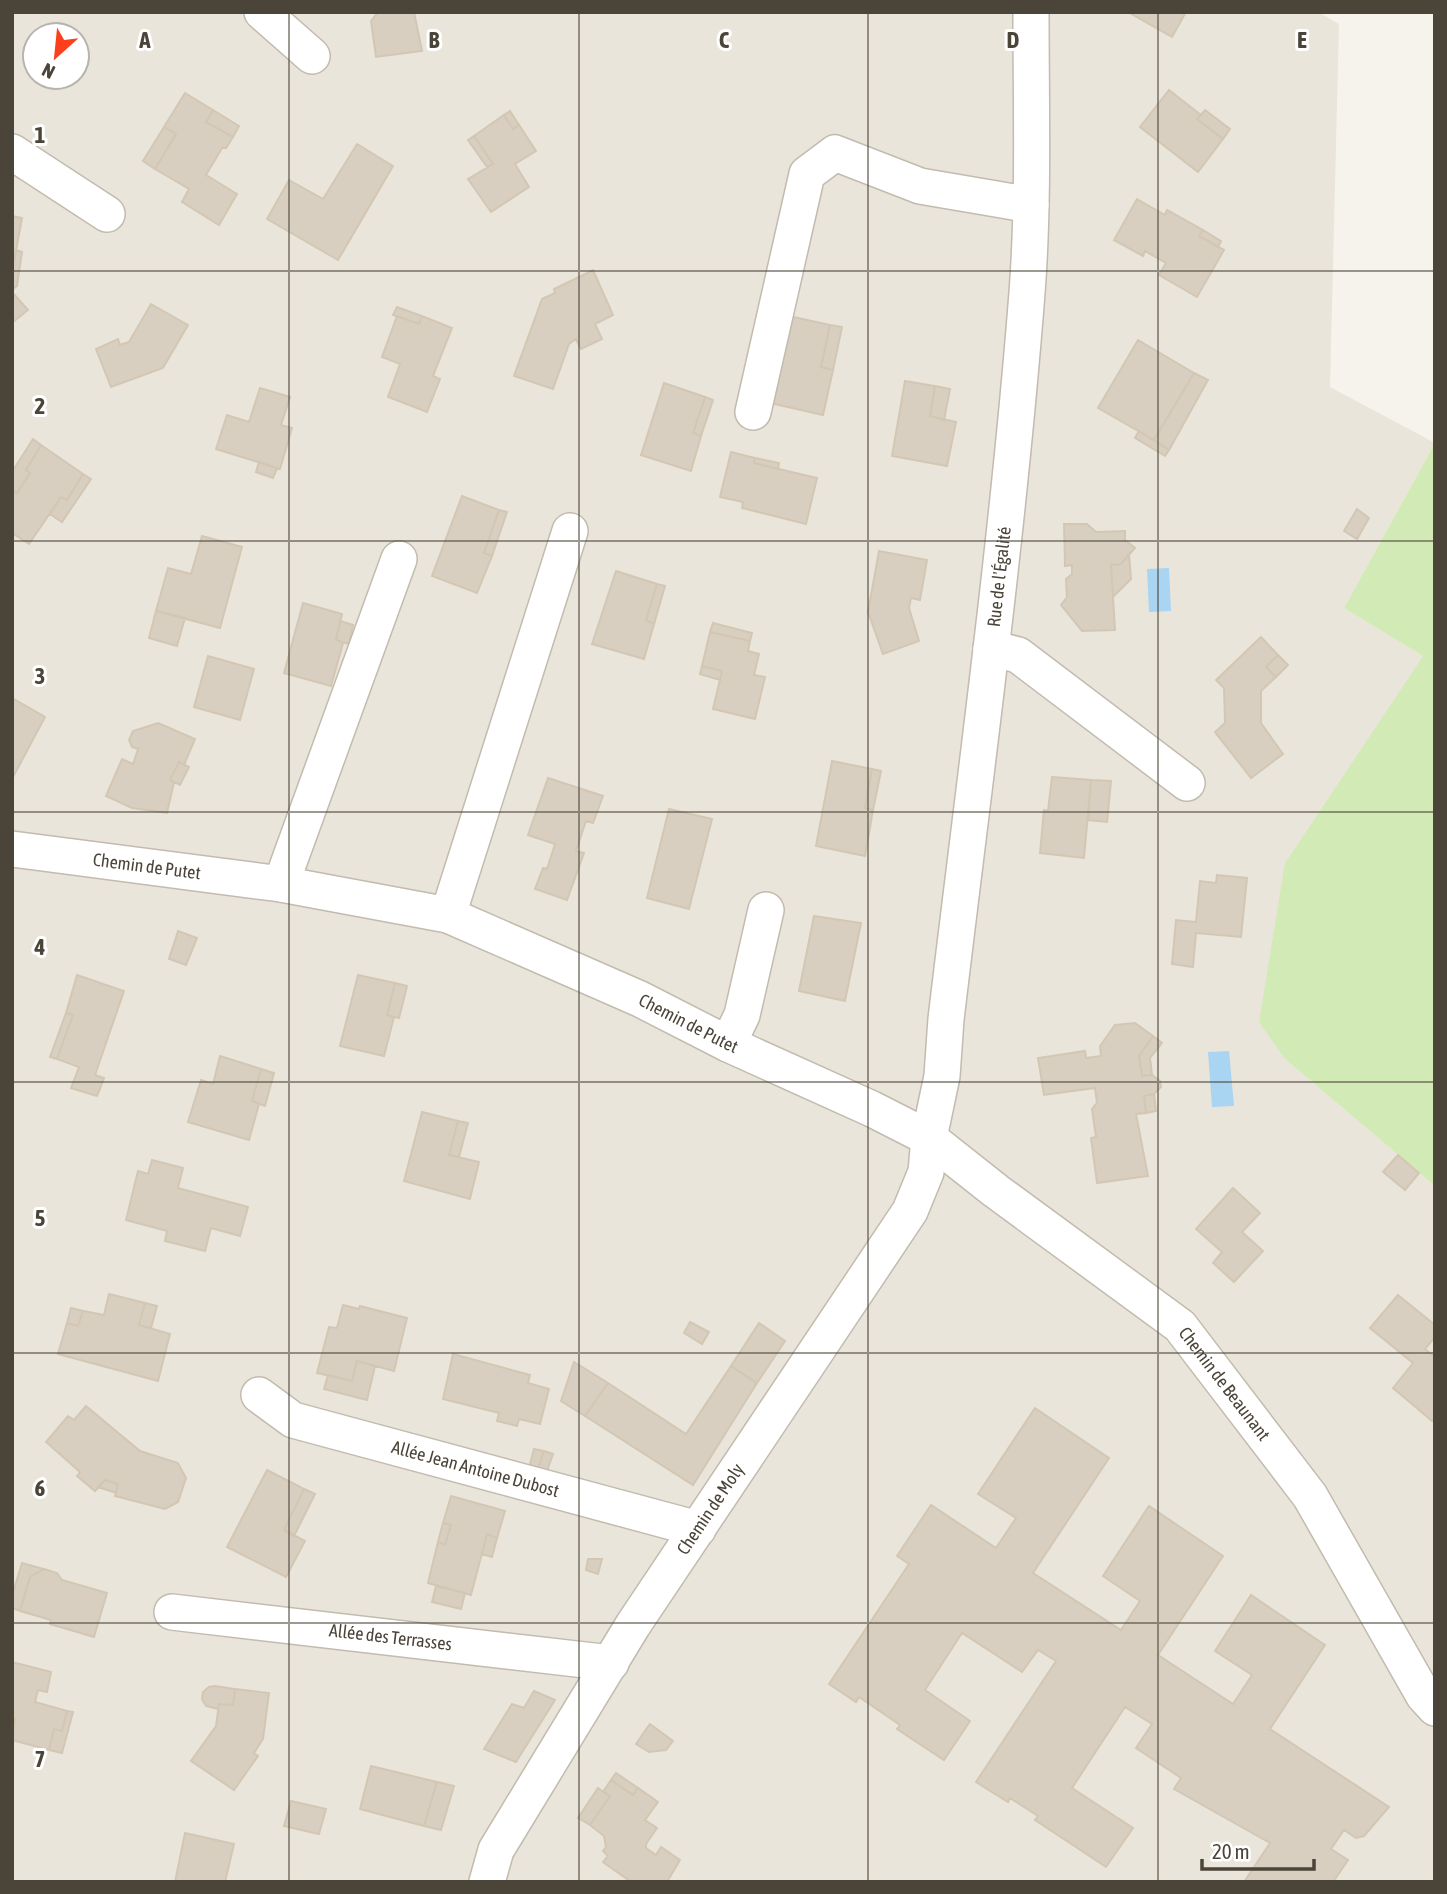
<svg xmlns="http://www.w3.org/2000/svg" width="1447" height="1894" font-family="'Asap Condensed',sans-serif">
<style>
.residential{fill:#eae5da;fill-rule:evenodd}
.green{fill:#d2eab5}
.water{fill:#a9d4f2}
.building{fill:#d8cfc1;stroke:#d3c7b4;stroke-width:2}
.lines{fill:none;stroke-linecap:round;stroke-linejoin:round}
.minor-casing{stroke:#c2bbae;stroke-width:38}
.minor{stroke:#fff;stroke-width:35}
.grid{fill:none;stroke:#4b4439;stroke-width:2;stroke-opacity:0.55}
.labels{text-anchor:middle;stroke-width:6;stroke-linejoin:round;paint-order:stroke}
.street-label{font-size:18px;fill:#4b4439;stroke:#fff}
.grid-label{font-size:23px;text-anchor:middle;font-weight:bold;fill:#4b4439;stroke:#fff;stroke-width:6;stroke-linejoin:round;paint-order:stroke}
</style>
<rect width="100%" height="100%" fill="#f6f3ec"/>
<path class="residential" d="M 12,12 L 1318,12 L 1339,24 L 1330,387 L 1435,443 L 1344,608 L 1423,656 L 1285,863 L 1285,1059 L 1435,1186 L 1435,1882 L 12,1882 ZM 35,35 L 77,35 L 77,77 L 35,77 Z"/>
<path class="green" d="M 1435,443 L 1435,1186 L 1285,1059 L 1259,1022 L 1285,863 L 1423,656 L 1344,608 Z"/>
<path class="water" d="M 1169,568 L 1171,611 L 1149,612 L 1147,569 Z
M 1229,1051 L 1234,1106 L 1212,1107 L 1208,1052 Z"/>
<path class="building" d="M 375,12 L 414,12 L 422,51 L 376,57 L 371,21 L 376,15 Z
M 1128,12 L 1186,12 L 1172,37 Z
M 1169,90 L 1201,115 L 1197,119 L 1223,139 L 1198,172 L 1140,127 Z
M 185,93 L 213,110 L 206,122 L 233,137 L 226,148 L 222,148 L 206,175 L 237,194 L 219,225 L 182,202 L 189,189 L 155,169 L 176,134 L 164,127 Z
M 213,110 L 239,126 L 233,137 L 206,122 Z
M 1205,110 L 1230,129 L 1223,139 L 1197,119 Z
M 510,111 L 519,125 L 513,129 L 504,115 Z
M 504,115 L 513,129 L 519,125 L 536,151 L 515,164 L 529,187 L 491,212 L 468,179 L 493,164 L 474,136 Z
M 164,127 L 176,134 L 155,169 L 143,161 Z
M 474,136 L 493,164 L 487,167 L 468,140 Z
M 357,144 L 393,166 L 338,260 L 267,219 L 289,180 L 323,199 Z
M 1137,199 L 1165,215 L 1167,210 L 1203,230 L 1199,236 L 1224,250 L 1197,297 L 1159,275 L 1166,263 L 1145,251 L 1143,256 L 1114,240 Z
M 12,216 L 22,218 L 13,267 L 12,267 Z
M 1203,230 L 1221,241 L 1218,247 L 1199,236 Z
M 16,250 L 22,252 L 17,286 L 12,290 L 12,267 Z
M 593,270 L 613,315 L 595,324 L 602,339 L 581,349 L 576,339 L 569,344 L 553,389 L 514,376 L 542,299 L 555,293 L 554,289 Z
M 12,292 L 28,310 L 12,323 Z
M 151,304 L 188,325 L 163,368 L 111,387 L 96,349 L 118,339 L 120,345 L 129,342 Z
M 397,307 L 422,316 L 419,324 L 393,315 Z
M 397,316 L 419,324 L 422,316 L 452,328 L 433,376 L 440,379 L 427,412 L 388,397 L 400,364 L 382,357 Z
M 789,316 L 830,325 L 821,367 L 833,370 L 823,415 L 770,403 Z
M 830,325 L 842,327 L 833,370 L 821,367 Z
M 1138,340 L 1194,373 L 1154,440 L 1098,408 Z
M 1194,373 L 1208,380 L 1169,450 L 1154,440 Z
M 905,381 L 935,386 L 930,416 L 956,422 L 947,466 L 892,456 Z
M 664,383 L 705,397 L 693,433 L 701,436 L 691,471 L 641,455 Z
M 935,386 L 950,389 L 944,420 L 930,416 Z
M 260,388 L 290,397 L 281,425 L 292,428 L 280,469 L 216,449 L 227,415 L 249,422 Z
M 705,397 L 713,400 L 701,436 L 693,433 Z
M 1139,431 L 1169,450 L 1165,456 L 1135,438 Z
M 33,439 L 41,445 L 26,470 L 30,473 L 17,493 L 12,489 L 12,472 Z
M 41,445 L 83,474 L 67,500 L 61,497 L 29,544 L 12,533 L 12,489 L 17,493 L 30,473 L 26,470 Z
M 731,452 L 755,458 L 754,463 L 817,478 L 806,524 L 742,508 L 743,502 L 720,497 Z
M 755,458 L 779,463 L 778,469 L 754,463 Z
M 259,462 L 277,468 L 273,478 L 256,472 Z
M 83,474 L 91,479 L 62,522 L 50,514 L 61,497 L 67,500 Z
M 462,496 L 499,510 L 484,553 L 492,556 L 477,593 L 432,576 Z
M 1357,509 L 1369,518 L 1357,539 L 1344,531 Z
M 499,510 L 507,512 L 492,556 L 484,553 Z
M 1064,524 L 1087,524 L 1096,532 L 1125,531 L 1125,540 L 1135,548 L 1121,564 L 1111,565 L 1115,630 L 1082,631 L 1061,605 L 1067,597 L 1066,579 L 1072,574 L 1072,565 L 1065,566 Z
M 202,536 L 242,547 L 220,628 L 156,611 L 168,568 L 191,574 Z
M 879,551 L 927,560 L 920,600 L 911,598 L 909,608 L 919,641 L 883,654 L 868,612 Z
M 1129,554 L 1131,579 L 1113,597 L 1111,565 L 1121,564 Z
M 616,571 L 657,584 L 646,620 L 654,624 L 644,659 L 592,644 Z
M 657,584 L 665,586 L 654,624 L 646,620 Z
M 303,603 L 342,614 L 336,640 L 343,643 L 331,686 L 284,673 Z
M 156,611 L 185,618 L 177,646 L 149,638 Z
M 340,621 L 353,625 L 349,644 L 336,640 Z
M 713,623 L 752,633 L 750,641 L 710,632 Z
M 710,632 L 750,641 L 748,651 L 759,654 L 754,675 L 765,677 L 755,719 L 713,709 L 722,671 L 702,666 Z
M 1261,637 L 1278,655 L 1266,667 L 1276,677 L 1261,691 L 1261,723 L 1283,754 L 1251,778 L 1215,732 L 1225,723 L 1224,688 L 1216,680 Z
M 1278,655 L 1288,665 L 1276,677 L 1266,667 Z
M 208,656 L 254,669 L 240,720 L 194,707 Z
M 702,666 L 722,671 L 720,680 L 700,674 Z
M 12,698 L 45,717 L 12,779 Z
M 158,723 L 195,739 L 184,765 L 179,762 L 170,780 L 174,782 L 167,813 L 132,808 L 106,796 L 122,759 L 133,764 L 138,749 L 132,747 L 129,740 L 133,731 Z
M 832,761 L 872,769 L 865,808 L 873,810 L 865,856 L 816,846 Z
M 179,762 L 189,767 L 180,785 L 170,780 Z
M 872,769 L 881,771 L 873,810 L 865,808 Z
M 1052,777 L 1091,780 L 1084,858 L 1040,853 L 1044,810 L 1048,811 Z
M 548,778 L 603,796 L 593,823 L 586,821 L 576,851 L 584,853 L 567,900 L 535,889 L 543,868 L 547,869 L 555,844 L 528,835 Z
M 1091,780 L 1111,781 L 1107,822 L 1088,820 Z
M 669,809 L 712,819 L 689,909 L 647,898 Z
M 1217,875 L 1247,878 L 1241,937 L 1196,933 L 1193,967 L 1172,964 L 1176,920 L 1196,922 L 1200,881 L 1216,883 Z
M 814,916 L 861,923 L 845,1001 L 799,991 Z
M 178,931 L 197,938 L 186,965 L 169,959 Z
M 77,975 L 124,991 L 95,1075 L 104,1078 L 97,1096 L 71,1088 L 79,1067 L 57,1059 L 73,1015 L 66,1013 Z
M 358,975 L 395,983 L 387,1015 L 394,1017 L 384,1056 L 340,1046 Z
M 395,983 L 407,986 L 399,1018 L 387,1015 Z
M 66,1013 L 73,1015 L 57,1059 L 50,1057 Z
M 1135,1023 L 1153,1036 L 1139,1056 L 1142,1076 L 1152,1075 L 1160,1081 L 1161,1087 L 1154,1094 L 1144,1096 L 1146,1113 L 1136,1114 L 1148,1176 L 1097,1183 L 1091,1138 L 1096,1137 L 1092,1109 L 1097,1103 L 1095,1088 L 1044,1095 L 1038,1058 L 1085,1051 L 1086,1058 L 1101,1056 L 1100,1046 L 1115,1025 Z
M 1153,1036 L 1162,1043 L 1150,1058 L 1152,1075 L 1142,1076 L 1139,1056 Z
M 220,1056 L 261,1069 L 252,1101 L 259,1104 L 249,1140 L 188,1122 L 201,1080 L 213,1084 Z
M 261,1069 L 274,1073 L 265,1106 L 252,1101 Z
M 1154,1094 L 1156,1111 L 1146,1113 L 1144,1096 Z
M 422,1112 L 458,1121 L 449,1155 L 479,1162 L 470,1199 L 404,1181 Z
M 458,1121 L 468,1123 L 459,1157 L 449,1155 Z
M 1398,1155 L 1419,1173 L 1405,1190 L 1383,1172 Z
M 152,1160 L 183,1168 L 178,1188 L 248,1207 L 240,1236 L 211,1228 L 205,1251 L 165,1241 L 167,1231 L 126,1220 L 138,1171 L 148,1174 Z
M 1233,1188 L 1260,1213 L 1242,1232 L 1263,1251 L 1234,1282 L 1213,1263 L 1222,1252 L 1196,1229 Z
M 109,1294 L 145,1303 L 139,1325 L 170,1334 L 158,1381 L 58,1354 L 67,1323 L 78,1326 L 83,1311 L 104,1315 Z
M 1398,1295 L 1435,1325 L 1435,1337 L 1425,1349 L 1435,1357 L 1435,1418 L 1432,1421 L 1393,1388 L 1413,1363 L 1370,1328 Z
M 145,1303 L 157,1306 L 151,1328 L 139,1325 Z
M 343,1305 L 359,1309 L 360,1306 L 407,1318 L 394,1371 L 357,1361 L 352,1381 L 317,1373 L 329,1327 L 337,1328 Z
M 71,1308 L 83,1311 L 78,1326 L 67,1323 Z
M 690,1322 L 709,1332 L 702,1344 L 684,1333 Z
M 759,1323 L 785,1341 L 757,1383 L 731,1366 Z
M 453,1354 L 530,1375 L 528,1383 L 549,1389 L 540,1424 L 519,1419 L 517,1426 L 497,1421 L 499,1413 L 443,1399 Z
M 357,1361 L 375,1366 L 367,1400 L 324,1389 L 328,1375 L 352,1381 Z
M 574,1362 L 608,1383 L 585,1416 L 561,1401 Z
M 731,1366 L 757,1383 L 693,1485 L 585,1416 L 608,1383 L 686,1434 Z
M 86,1406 L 140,1451 L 178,1463 L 186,1478 L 178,1502 L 165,1509 L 115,1496 L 118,1484 L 105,1480 L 95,1491 L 77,1476 L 80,1472 L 46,1442 L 68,1416 L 74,1420 Z
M 1035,1408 L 1109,1458 L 1033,1573 L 1121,1630 L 1140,1601 L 1103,1576 L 1149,1506 L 1223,1556 L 1158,1655 L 1233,1704 L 1252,1675 L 1215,1651 L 1251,1595 L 1325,1645 L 1270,1729 L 1389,1807 L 1364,1836 L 1356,1838 L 1344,1830 L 1331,1849 L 1348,1860 L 1333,1882 L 1244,1882 L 1270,1843 L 1174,1789 L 1181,1778 L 1136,1748 L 1152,1724 L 1125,1707 L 1072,1788 L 1133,1828 L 1106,1867 L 1035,1820 L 1038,1816 L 1010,1798 L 1008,1802 L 976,1782 L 1056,1661 L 1038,1650 L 1022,1672 L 962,1633 L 925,1690 L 970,1721 L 944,1760 L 897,1729 L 900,1725 L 859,1697 L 856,1702 L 829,1684 L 909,1564 L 897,1556 L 931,1505 L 996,1548 L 1016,1518 L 978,1494 Z
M 534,1449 L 544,1451 L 537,1472 L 528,1472 Z
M 544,1451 L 553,1454 L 545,1477 L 537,1472 Z
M 267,1470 L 304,1489 L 284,1530 L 305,1541 L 286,1577 L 227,1547 Z
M 105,1480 L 118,1484 L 116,1493 L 98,1487 Z
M 304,1489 L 315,1494 L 294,1536 L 284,1530 Z
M 451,1496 L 505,1511 L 497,1538 L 487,1534 L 471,1595 L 428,1583 L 438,1542 L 445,1545 L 451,1525 L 443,1523 Z
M 443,1523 L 451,1525 L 445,1545 L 438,1542 Z
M 487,1534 L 497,1538 L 492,1557 L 482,1554 Z
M 588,1559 L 602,1559 L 598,1574 L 586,1570 Z
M 22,1563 L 44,1569 L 30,1577 L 20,1611 L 12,1608 L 12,1596 Z
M 44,1569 L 57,1573 L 62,1580 L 107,1593 L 94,1637 L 50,1624 L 51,1620 L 20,1611 L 30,1577 Z
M 436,1586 L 465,1593 L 461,1609 L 432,1602 Z
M 12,1662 L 51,1672 L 47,1692 L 38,1690 L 35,1702 L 67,1711 L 62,1731 L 54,1729 L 49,1750 L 12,1740 L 15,1719 L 12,1718 Z
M 215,1686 L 235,1689 L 233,1705 L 219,1704 L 218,1709 L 206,1706 L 202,1699 L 203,1692 L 209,1687 Z
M 235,1689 L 269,1693 L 263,1739 L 254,1753 L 258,1756 L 234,1790 L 191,1761 L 216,1726 L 219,1704 L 233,1705 Z
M 534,1691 L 555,1700 L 516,1762 L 484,1749 L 512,1704 L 524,1708 Z
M 67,1711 L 73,1712 L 62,1753 L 49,1750 L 54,1729 L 62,1731 Z
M 650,1724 L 673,1741 L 666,1750 L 649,1752 L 636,1744 Z
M 371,1766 L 437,1782 L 424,1826 L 360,1809 Z
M 616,1773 L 638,1788 L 633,1795 L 611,1780 Z
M 611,1780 L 633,1795 L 638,1788 L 658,1802 L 645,1820 L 657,1828 L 646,1844 L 646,1848 L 656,1855 L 661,1847 L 680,1860 L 667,1882 L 631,1882 L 603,1862 L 608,1856 L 603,1851 L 606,1847 L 604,1836 L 590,1825 L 610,1796 L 603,1792 Z
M 437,1782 L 454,1786 L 441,1830 L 424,1826 Z
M 598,1788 L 610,1796 L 590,1825 L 578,1818 Z
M 291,1801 L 326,1809 L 319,1834 L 284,1826 Z
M 185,1833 L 234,1844 L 225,1882 L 175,1882 Z"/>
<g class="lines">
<g class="minor-casing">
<g id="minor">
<path d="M 262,12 L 312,56"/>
<path d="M 12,152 L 107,214"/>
<path d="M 753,412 L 807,174 L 835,153 L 920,186 L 1031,205"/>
<path d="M 991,648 L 1018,655 L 1187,783"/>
<path id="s1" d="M 12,849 L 281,884 L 448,915 L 640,999 L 728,1044 L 872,1109 L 929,1138 L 996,1191 L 1180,1326 L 1310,1496 L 1424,1696 L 1435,1708"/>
<path d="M 281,884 L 399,559"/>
<path d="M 448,915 L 570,531"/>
<path d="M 728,1044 L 742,1015 L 766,910"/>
<path id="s2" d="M 259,1395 L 293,1420 L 698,1529"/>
<path id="s3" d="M 172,1612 L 611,1663"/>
<path id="s4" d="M 487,1882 L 496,1850 L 633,1625 L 910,1211 L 926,1172 L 929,1138 L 942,1076 L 946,1019 C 975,777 1008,536 1027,293 C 1034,200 1031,106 1031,12"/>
</g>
</g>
<use href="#minor" class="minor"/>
</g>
<path class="grid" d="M 289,12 L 289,1882M 579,12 L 579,1882M 868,12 L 868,1882M 1158,12 L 1158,1882M 12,271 L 1435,271M 12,541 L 1435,541M 12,812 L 1435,812M 12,1082 L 1435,1082M 12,1353 L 1435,1353M 12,1623 L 1435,1623"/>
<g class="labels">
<g class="street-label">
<text dy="6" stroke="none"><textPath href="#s4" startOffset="1437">Rue de l'Égalité</textPath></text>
<text dy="6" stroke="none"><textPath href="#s1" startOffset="136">Chemin de Putet</textPath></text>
<text dy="6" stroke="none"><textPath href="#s1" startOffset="705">Chemin de Putet</textPath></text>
<text dy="6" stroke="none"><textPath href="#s1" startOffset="1358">Chemin de Beaunant</textPath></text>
<text dy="6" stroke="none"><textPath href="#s2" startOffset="231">Allée Jean Antoine Dubost</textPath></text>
<text dy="6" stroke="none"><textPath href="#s4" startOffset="436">Chemin de Moly</textPath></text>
<text dy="6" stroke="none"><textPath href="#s3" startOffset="220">Allée des Terrasses</textPath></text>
</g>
</g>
<g class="grid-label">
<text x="145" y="48">A</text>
<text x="434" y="48">B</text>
<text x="724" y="48">C</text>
<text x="1013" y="48">D</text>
<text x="1302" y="48">E</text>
<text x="40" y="143">1</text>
<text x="40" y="414">2</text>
<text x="40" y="684">3</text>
<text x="40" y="955">4</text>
<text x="40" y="1226">5</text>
<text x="40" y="1496">6</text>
<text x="40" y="1767">7</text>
</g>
<rect width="1447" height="1894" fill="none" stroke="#4b4439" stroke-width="28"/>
<g transform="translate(56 56) rotate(207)"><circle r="33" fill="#ffffff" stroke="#b7b4b0" stroke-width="2"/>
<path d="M0-5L12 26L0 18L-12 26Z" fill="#fc3f1d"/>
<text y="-10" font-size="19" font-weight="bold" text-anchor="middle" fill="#4b4439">N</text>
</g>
<path d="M1202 1859v10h112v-10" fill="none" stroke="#4b4439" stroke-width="3.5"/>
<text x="1212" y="1859" font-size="21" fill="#4b4439" stroke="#ffffff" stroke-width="5" paint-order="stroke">20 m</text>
</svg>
